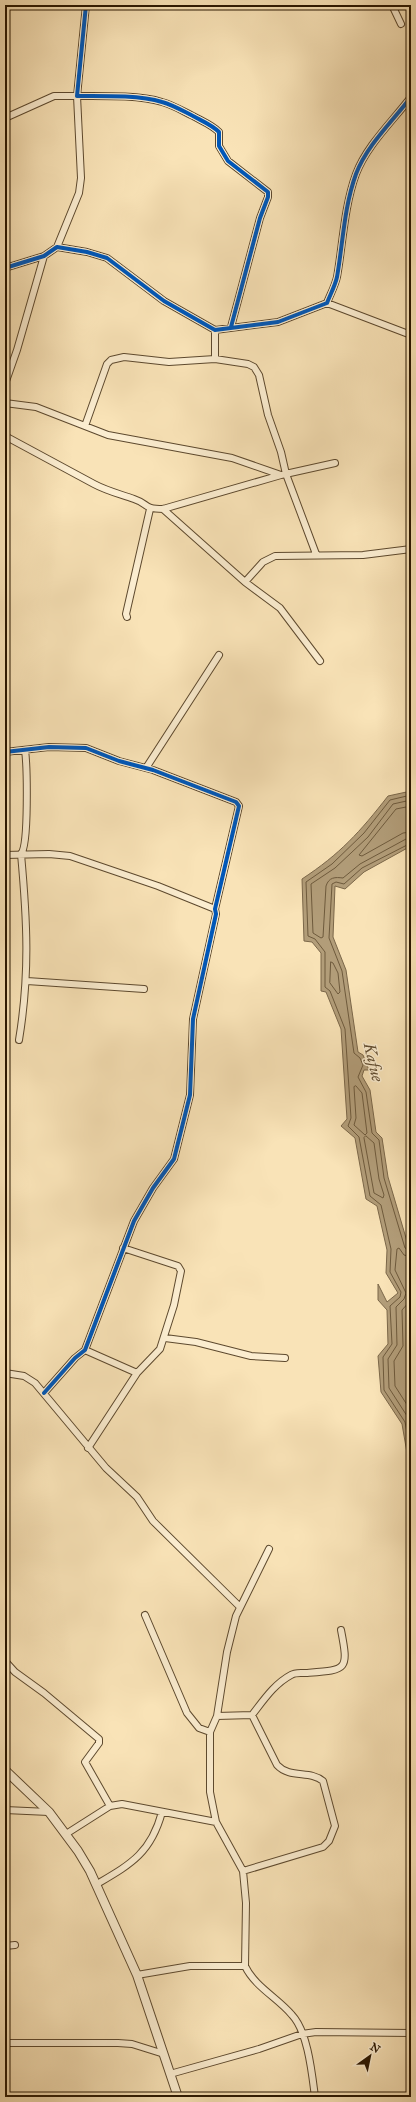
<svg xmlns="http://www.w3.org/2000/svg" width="416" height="2102" font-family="'IM FELL Great Primer',serif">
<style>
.water{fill:#b29d79;stroke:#7b6749}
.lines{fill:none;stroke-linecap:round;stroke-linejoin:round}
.shore{stroke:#6e5a3c;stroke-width:1}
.minor-casing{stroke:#5d492e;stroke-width:8}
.tertiary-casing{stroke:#5d492e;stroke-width:10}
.minor{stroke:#fbedd0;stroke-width:6}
.tertiary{stroke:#fbedd0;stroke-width:8}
.cycleway-casing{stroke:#fbedd0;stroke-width:6}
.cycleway{stroke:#0057b8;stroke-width:4}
.labels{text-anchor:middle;stroke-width:3;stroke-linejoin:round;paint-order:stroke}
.water-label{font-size:16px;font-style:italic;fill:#604c30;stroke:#fbedd0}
</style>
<rect width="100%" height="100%" fill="#f9e3b7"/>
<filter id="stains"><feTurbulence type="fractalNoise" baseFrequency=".005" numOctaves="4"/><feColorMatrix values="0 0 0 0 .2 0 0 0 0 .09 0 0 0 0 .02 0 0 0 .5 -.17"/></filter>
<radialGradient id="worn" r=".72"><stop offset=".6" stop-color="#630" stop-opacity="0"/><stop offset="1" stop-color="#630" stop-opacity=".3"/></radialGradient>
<path class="water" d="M 411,791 L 411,846 L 364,872 L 345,889 L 335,886 L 333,937 L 346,970 L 358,1052 L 363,1055 L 369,1070 L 364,1070 L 362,1076 L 370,1090 L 376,1132 L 382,1138 L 388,1177 L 411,1255 L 411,1476 L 402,1424 L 381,1392 L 378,1356 L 388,1344 L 387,1310 L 378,1300 L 378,1284 L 387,1302 L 398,1293 L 386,1273 L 387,1250 L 377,1206 L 366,1199 L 355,1138 L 341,1126 L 347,1119 L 341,1029 L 326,992 L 321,991 L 321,953 L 312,942 L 304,941 L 302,879 C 340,854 360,832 388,796 Z"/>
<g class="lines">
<path class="shore" d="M 411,795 L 390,800 L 364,833 L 332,864 L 306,882 L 308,936 L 315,939 L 325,952 L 325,987 L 330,991 L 345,1029 L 351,1118 L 348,1126 L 359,1137 L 370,1196 L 381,1205 L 391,1249 L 390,1272 L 401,1292 L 400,1297 L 390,1306 L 392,1344 L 383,1357 L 384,1390 L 405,1422 L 411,1454
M 411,800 L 393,804 L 368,837 L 335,868 L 311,884 L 313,933 L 321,938 L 323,937 L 326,886 C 329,877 335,877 343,878 L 360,864 L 406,839 L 411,838
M 411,806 L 396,809 L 359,855 L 362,856 L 403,833 L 411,832
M 411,843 L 362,868 L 344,884 L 336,882 L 332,884 L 329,938 L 342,971 L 354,1053 L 360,1058 L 363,1065 L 358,1077 L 366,1092 L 372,1133 L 379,1140 L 384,1178 L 405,1248 L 411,1251
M 331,962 L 333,963 L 338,973 L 340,992 L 338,994 L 330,983 Z
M 356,1086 L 362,1093 L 367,1133 L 365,1135 L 354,1125 L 356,1118 L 354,1087 Z
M 366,1136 L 374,1143 L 379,1179 L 384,1195 L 383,1198 L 374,1193 L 364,1138 Z
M 411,1257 L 404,1255 L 399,1248 L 397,1249 L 395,1270 L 406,1293 L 404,1299 L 396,1307 L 397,1345 L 388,1359 L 389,1388 L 409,1419 L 411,1425
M 411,1300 L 402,1310 L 403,1346 L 394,1361 L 395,1386 L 411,1411"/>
<g class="minor-casing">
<path id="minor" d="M 86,5 L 77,96 C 102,96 139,95 162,102 C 173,105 183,111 193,116 C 202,121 212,125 219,132 L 219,146 L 228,161 L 268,192 L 268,197 L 260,218 L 231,327
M 392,5 L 401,24
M 5,118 L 54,96 L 77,96 L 81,178 L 79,193 L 57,247
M 5,268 L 44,256 L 57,247 L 87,252 L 107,258 L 164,301 L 215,330 L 278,322 L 327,303 C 330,295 335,286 337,277 C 343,243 344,207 356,174 C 367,145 392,122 411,97
M 327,303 L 411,335
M 215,359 L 215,330
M 5,384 L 17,350 L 44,256
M 5,403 L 36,407 L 108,435 L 232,458 L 281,475
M 85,426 L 107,364 L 111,360 L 124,357 L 169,362 L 215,359 L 248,364 L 254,367 L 259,375 L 268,415 L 281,452 L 286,474 L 316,554
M 5,436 L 94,484 C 107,491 120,494 134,499 C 149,504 143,509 163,509 L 281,475 L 335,463
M 163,509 L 245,582 L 280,608 L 320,661
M 245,582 L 263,562 L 275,556 L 363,555 L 411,549
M 127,617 L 126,614 L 150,509
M 5,752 L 49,747 L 86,748 L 119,761 L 153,770 L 236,802 L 239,806 L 215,909 L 216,914 L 193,1019 L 190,1095 L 174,1159 L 153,1188 L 134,1221 L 85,1350 L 75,1358 L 44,1393
M 146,768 L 219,655
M 5,855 L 49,854 L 70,856 L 158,886 L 215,909
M 27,981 L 144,989
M 19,1040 C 30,973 27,920 21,854 C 29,845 27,765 25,750
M 165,1338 L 196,1342 L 251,1356 L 285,1358
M 85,1350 L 137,1373
M 5,1373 L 24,1376 L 35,1383 L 106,1468 L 137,1497 L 153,1521 L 239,1606
M 88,1448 L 137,1373 L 160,1349 L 174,1305 L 181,1271 L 178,1266 L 123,1248
M 145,1615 L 187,1713 L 199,1728 L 210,1732
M 5,1661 L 15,1672 L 44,1693 L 99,1739 L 99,1743 L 85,1762 L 110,1806
M 252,1715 C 263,1701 274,1684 291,1675 C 295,1672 301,1673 306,1673 C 347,1670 349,1671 341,1630
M 217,1716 L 252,1715 L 277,1765 C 290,1779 310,1770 323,1781 L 335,1826 L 329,1841 L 323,1847 L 243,1871
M 5,1810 L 49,1812
M 216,1822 L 243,1871 L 246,1903 L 245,1966
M 66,1834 L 110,1806 L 122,1804 L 216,1822 L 210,1792 L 210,1732 L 217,1716 L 227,1652 L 236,1616 L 269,1549
M 97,1884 C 131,1864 151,1853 162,1812
M 5,1946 L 15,1945
M 137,1975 L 190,1966 L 245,1966 C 255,1987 278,1998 292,2015 C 308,2032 312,2074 315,2097
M 5,2043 L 118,2043 L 132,2044 L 164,2054
M 170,2074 L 259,2049 L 302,2034 L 316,2032 L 411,2033"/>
</g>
<g class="tertiary-casing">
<path id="tertiary" d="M 5,1770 L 49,1812 L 78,1851 L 90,1871 L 137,1975 L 178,2097"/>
</g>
<use href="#minor" class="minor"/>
<use href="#tertiary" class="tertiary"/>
<g class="cycleway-casing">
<path id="cycleway" d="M 86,5 L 77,96 C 102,96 139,95 162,102 C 173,105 183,111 193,116 C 202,121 212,125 219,132 L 219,146 L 228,161 L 268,192 L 268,197 L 260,218 L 231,327
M 5,268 L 44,256 L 57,247 L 87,252 L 107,258 L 164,301 L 215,330 L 278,322 L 327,303 C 330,295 335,286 337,277 C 343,243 344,207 356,174 C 367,145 392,122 411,97
M 5,752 L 49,747 L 86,748 L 119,761 L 153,770 L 236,802 L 239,806 L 215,909 L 216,914 L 193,1019 L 190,1095 L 174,1159 L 153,1188 L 134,1221 L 85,1350 L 75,1358 L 44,1393"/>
</g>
<use href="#cycleway" class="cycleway"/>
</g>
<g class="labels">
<g class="water-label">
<text transform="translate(374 1062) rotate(77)" y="6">Kafue</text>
</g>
</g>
<rect width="416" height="2102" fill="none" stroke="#f9e3b7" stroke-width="20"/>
<rect x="6" y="6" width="404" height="2090" fill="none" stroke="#291600" stroke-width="2"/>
<rect x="10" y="10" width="396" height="2082" fill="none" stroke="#291600"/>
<g transform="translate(370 2056) rotate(33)" stroke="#fbedd0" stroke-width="3" paint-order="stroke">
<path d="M0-3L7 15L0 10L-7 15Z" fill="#291600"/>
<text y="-6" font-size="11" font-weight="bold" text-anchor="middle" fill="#291600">N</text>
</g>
<rect width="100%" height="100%" filter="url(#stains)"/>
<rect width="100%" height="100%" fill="url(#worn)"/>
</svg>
